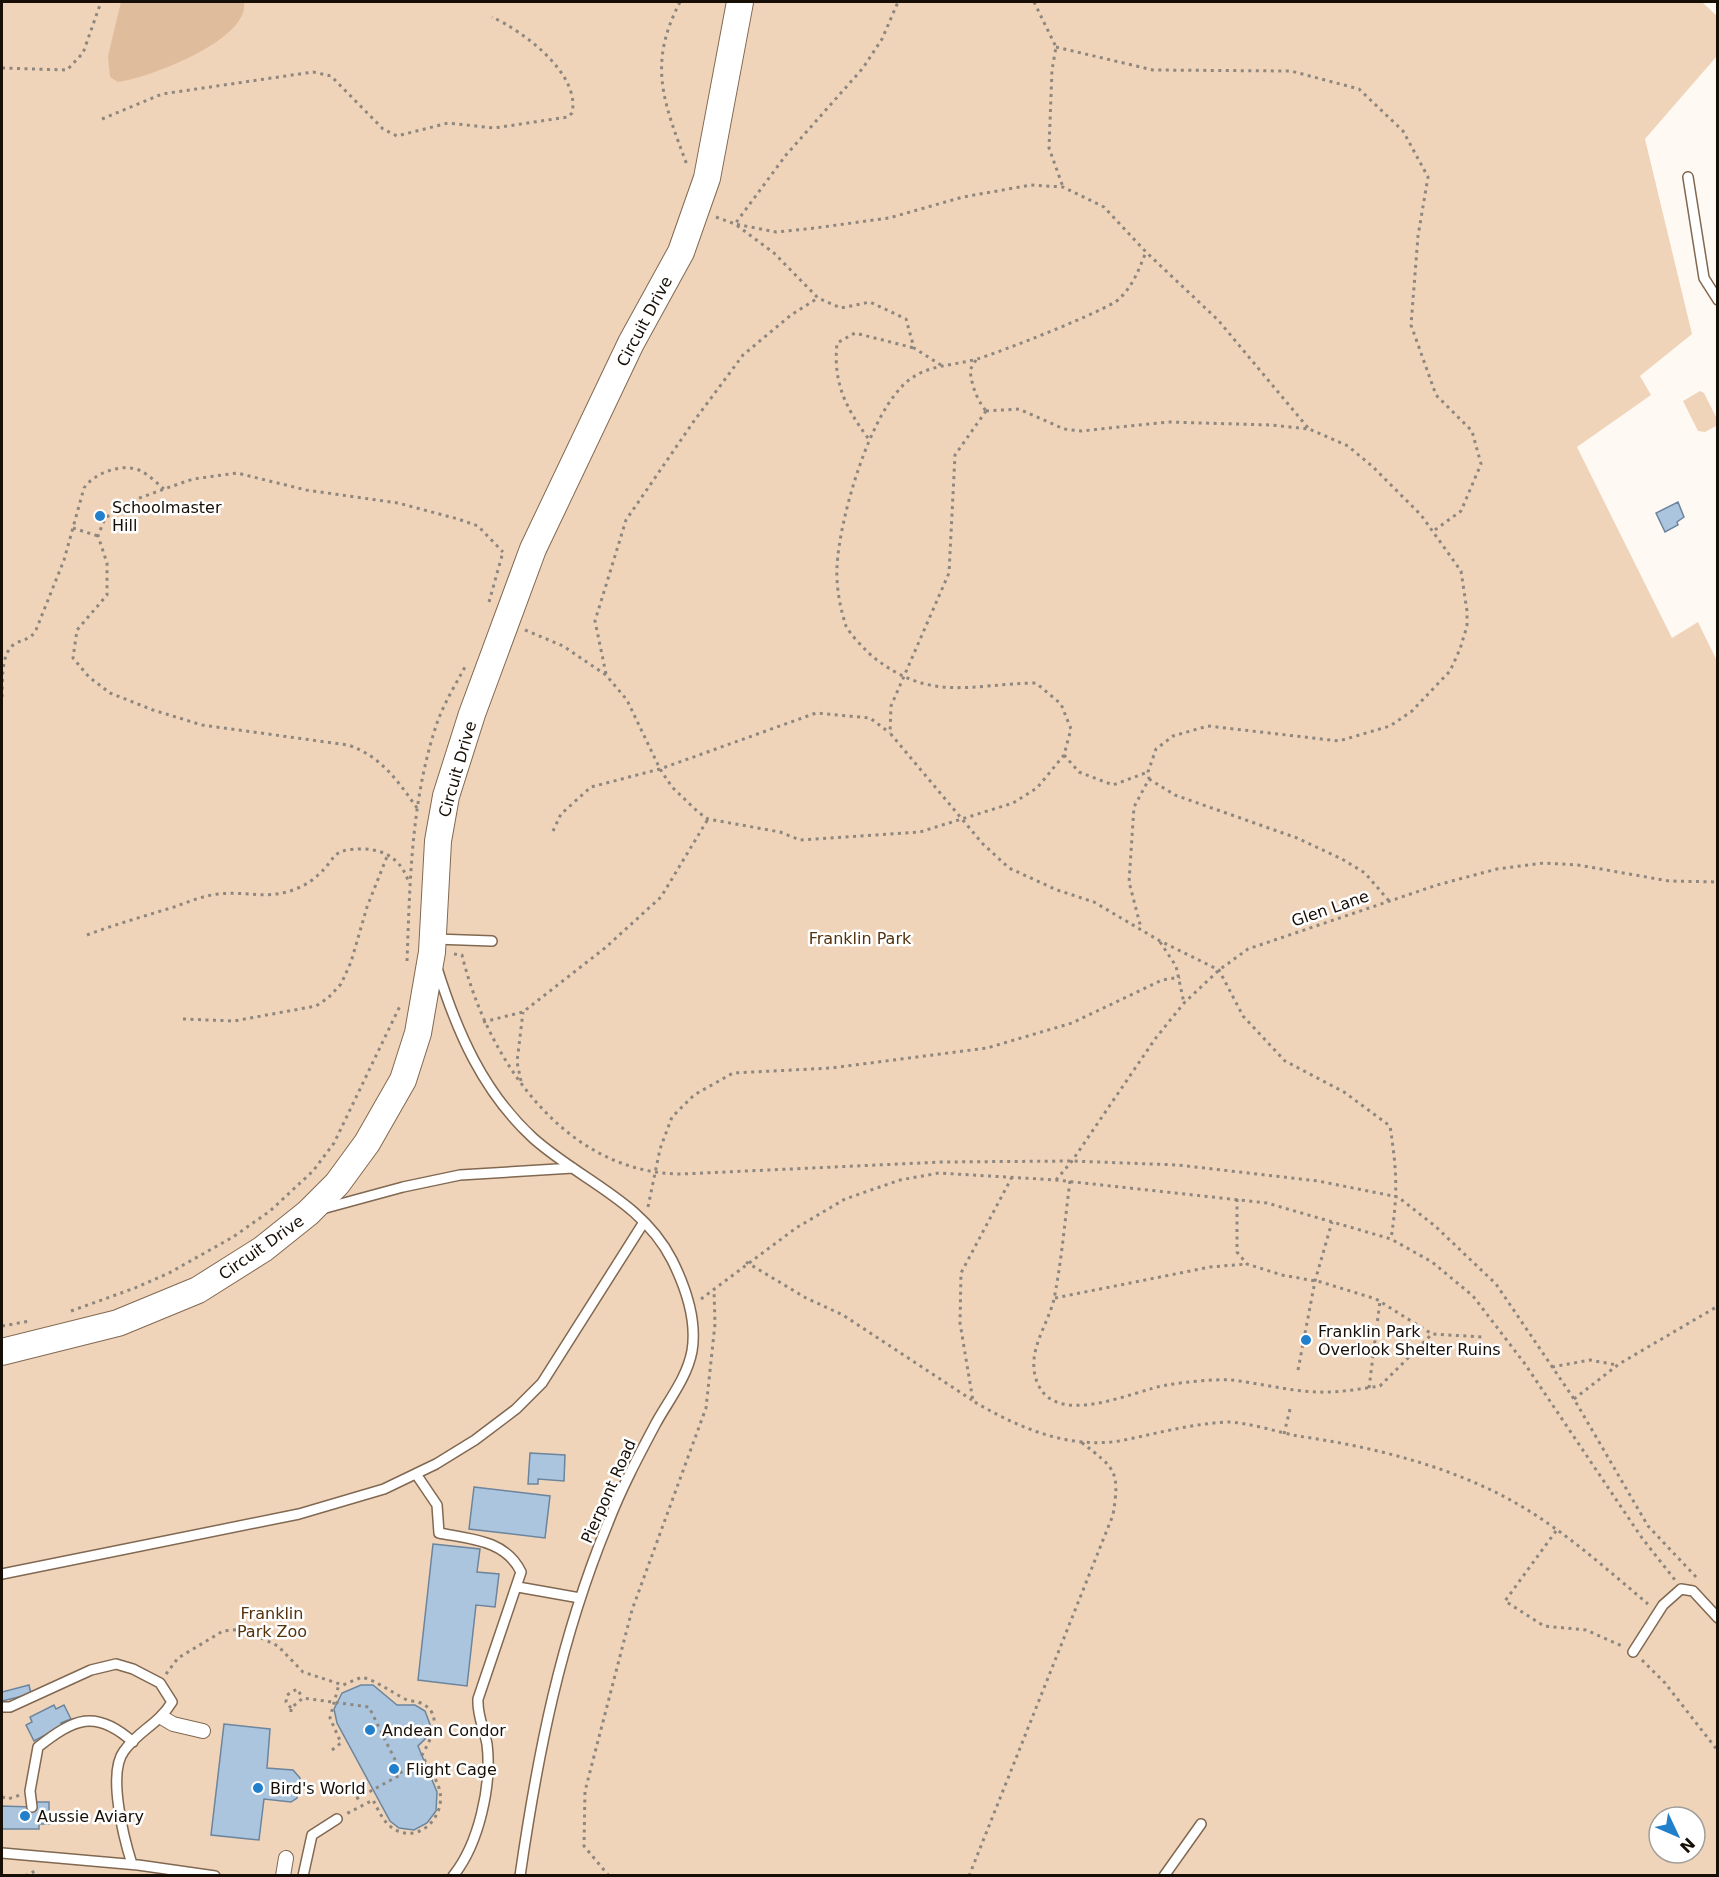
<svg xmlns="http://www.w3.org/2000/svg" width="1719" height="1877" font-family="'DejaVu Sans',sans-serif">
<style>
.green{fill:#f0d4ba;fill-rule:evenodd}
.forest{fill:#dfbc9b}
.building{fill:#abc5df;stroke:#6c859d;stroke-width:1.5}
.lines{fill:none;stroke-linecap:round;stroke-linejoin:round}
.service-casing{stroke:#816851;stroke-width:12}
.pedestrian-casing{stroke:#816851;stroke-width:16}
.secondary-casing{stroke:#816851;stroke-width:28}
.path{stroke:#8e877f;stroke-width:3;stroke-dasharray:3 4.5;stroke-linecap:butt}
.service{stroke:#fff;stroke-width:9}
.pedestrian{stroke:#fff;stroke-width:14}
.secondary{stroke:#fff;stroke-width:26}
.path-bridge{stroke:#8e877f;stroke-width:3;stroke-dasharray:3 4.5;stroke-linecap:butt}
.poi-dot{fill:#217fcb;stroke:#fff;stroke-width:2}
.labels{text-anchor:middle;stroke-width:5;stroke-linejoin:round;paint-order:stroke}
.street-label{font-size:16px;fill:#170e05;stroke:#fff}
.poi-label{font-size:16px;fill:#170e05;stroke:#fff;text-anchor:start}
.park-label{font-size:16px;fill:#54320a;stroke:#fff}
</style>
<rect width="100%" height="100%" fill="#fff9f3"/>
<path class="green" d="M 2,2 L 1702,2 L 1717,16 L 1717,56 L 1645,139 L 1692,334 L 1640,376 L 1651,395 L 1577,447 L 1672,638 L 1698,622 L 1717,661 L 1717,1875 L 2,1875 ZM 1659,1817 L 1695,1817 L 1695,1853 L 1659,1853 Z
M 1700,391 L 1704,393 L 1717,419 L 1716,426 L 1705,432 L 1698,431 L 1683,401 Z"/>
<path class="forest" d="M 121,2 L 244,2 C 250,40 148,78 118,82 L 110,77 L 108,56 Z"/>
<path class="building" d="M 1678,502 L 1684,517 L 1677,522 L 1678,525 L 1665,532 L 1656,513 Z
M 530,1453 L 565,1455 L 564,1481 L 538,1479 L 538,1484 L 528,1484 Z
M 474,1487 L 550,1496 L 545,1538 L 469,1529 Z
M 433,1544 L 480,1549 L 477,1572 L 499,1574 L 495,1607 L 476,1605 L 467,1686 L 418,1680 Z
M 29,1685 L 31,1694 L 2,1701 L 2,1692 Z
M 361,1685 L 373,1685 L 397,1705 L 415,1705 L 425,1711 L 431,1727 L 428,1736 L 418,1746 L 437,1792 L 436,1811 L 427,1823 L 414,1830 L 399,1828 L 390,1821 L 337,1723 L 334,1709 L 342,1693 Z
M 54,1705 L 56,1709 L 64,1705 L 71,1719 L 61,1723 L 62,1726 L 34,1741 L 26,1725 L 32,1722 L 30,1717 Z
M 224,1724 L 270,1729 L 267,1768 L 293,1770 L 300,1778 L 297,1798 L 291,1802 L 264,1799 L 259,1840 L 211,1835 Z
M 35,1802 L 49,1802 L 49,1824 L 39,1824 L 39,1829 L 2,1829 L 2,1806 L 32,1807 Z"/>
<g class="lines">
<g class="service-casing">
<path id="service" d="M 1688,177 L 1704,278 L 1718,300
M 435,939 L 492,941
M 437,968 C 457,1032 483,1092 533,1138 C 580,1180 642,1201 672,1260 C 685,1286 697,1321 692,1351 C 687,1378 668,1401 655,1425 C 638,1457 621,1489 608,1523 C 560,1640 538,1752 520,1876
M 322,1209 L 403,1187 L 460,1175 L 573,1168
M 416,1474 L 437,1505 L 439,1533 C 470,1539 506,1540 521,1572 L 478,1699 C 477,1716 484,1728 487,1744 C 492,1785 479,1844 453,1876
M 2,1574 L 299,1514 L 384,1489 L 436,1464 L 475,1440 L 516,1409 L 542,1383 L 644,1222
M 518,1587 L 580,1598
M 1633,1652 L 1663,1605 L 1681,1589 L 1693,1591 L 1718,1618
M 2,1707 L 10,1707 L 91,1670 L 116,1664 L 133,1669 L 160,1683 L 172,1702 C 158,1725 139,1730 124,1751 C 107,1773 124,1839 132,1864
M 32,1807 L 30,1791 L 38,1747 C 74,1719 95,1708 133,1742
M 2,1853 L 138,1865 L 215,1876
M 303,1876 L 312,1835 L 337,1819
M 1164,1876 L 1201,1824"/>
</g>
<g class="pedestrian-casing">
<path id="pedestrian" d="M 163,1718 L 173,1724 L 203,1731
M 283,1876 L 286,1858"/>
</g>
<g class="secondary-casing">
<path id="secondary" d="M 2,1352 L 118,1323 L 198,1290 L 263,1249 L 308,1213 L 337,1184 L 367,1143 L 403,1080 L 418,1033 L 432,952 L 438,841 L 446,796 L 472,714 L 533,549 L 631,343 L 681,252 L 707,178 L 740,2"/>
</g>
<path class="path" d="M 680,2 C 647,65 664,103 687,165
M 1034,2 L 1056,47 L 1052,70 L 1049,148 L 1063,187
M 1056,47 L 1153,70 L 1291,71 L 1359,89 L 1403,131 L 1428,177 L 1418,236 L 1411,325 L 1436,395 L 1472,431 L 1481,464 L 1461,511 L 1432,532
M 2,68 L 67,70 L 83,53 L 101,2
M 102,119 L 162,94 L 313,72 L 331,76 L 383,129 L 397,136 L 448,123 L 494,128 L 568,117 L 572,113 C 581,74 523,31 492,17
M 716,217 L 735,224 L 786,155 L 863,68 L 882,39 L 898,2
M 976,360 L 970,370 C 972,386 976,398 986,411
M 941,365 L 914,348 L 906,319 L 870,302 L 841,308 L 818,298 L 774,253 L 735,224 L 776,232 L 815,228 L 889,218 L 963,197 L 1031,185 L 1063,187 L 1104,207 L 1146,252 L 1218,320 L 1309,429
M 986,411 L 1019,409 L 1064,429 L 1081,431 L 1168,422 L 1271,425 L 1309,429 L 1348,446 L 1373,467 L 1421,515 L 1461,571 L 1467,611 L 1467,626 L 1460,649 L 1450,671 L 1412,711 L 1390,726 L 1339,741 L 1208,726 L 1173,736 L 1156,749 L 1148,772 L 1149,779 L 1134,807 L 1129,882 L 1141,928
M 986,411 L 955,455 L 949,573 L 891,706 L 890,733 L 982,843 L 1009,868 L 1057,890 L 1094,902 L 1160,941 L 1219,970 L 1243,1016 L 1285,1061 L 1344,1092 L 1390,1126 C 1397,1172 1398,1193 1391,1239
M 868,438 C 845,407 833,382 837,343 L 855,333 L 914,348
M 73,528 L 98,536
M 489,602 L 503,552
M 525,630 L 563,646 L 606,675 L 627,700 L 660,769 L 672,787 L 698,812 L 708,819 L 780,832 L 800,840 L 920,832 L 1013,803 L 1037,788 L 1064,755 L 1071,729 L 1061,704 L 1036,683 C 970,684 930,703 872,656 C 866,651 849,633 846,626 C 840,608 836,586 837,567 C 839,520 870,410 909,380 C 930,364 953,366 977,359 C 998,353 1108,310 1119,299 C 1133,286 1139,269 1146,252
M 606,674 L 595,621 L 626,520 L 694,421 L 743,355 L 791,315 L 818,298
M 2,697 C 3,680 0,652 16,643 C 25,639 31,639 36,630 L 64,560 L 84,488 C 94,473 123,462 141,471 C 149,475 157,483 164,489
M 1064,755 L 1079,772 L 1113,785 L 1148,772
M 1149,779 L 1175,795 L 1297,838 L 1342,859 L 1365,873 L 1389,901
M 417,808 C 398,781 381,756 348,745 L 202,725 L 153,710 L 110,693 L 89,677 L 73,658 L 77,630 L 107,595 L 107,563 L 98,536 L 105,518 L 134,500 L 167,488 L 193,479 L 237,473 L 306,490 L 398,503 L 458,519 L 478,526 L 503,552
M 553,831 L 561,814 L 591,787 L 660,769 L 816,713 L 870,718 L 890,733
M 87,935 C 116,924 145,916 174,907 C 188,902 202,896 218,894 C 243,891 266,899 290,891 C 300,888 311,882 318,875 C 337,859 329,849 362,849 C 386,849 403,861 409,884
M 1160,942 L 1176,966 L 1184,1003
M 454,954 L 462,955 C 487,1058 564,1174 682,1174 L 942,1162 L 1072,1161 L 1178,1165 L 1318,1181 L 1398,1197 L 1435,1226 L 1496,1284 L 1574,1399 L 1648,1526 L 1698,1579
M 407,961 C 410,881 411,800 437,723 C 444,703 456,684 466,665
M 183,1019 L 234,1021 L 316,1006 L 328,998 L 341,984 L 351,962 L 367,907 L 388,854
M 483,1022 L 523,1012 L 605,948 L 661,897 L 708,819
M 521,1081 L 517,1062 L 523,1012
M 1012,1177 L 961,1273 L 960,1323 L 973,1401 C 1017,1427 1067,1449 1119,1441 C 1155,1434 1189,1424 1227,1422 C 1247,1422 1277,1432 1298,1436 C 1375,1447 1459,1468 1526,1509 C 1570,1536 1609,1571 1648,1604
M 1056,1180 L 1072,1161 L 1155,1039 L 1184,1003 L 1219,970 L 1248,949 L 1437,885 L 1497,869 L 1544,863 L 1578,865 L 1669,881 L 1718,882
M 1070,1181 C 1065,1219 1062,1257 1055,1294 C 1050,1324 1025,1350 1037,1382 C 1056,1430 1134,1390 1167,1385 C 1186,1382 1211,1379 1231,1380 C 1259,1383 1288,1391 1317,1392 C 1338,1393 1359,1389 1380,1386 L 1432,1334 L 1483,1337
M 1237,1199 L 1237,1252 L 1247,1264 L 1282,1275 L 1321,1282 L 1376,1299 L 1432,1334
M 648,1207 L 660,1149 L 672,1117 L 694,1095 L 733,1073 L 831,1068 L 987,1048 L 1072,1023 L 1162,980 L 1180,977
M 746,1262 L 806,1298 L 843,1315 L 972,1400
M 1055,1298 L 1210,1267 L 1247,1264
M 701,1299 L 796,1228 L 845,1199 L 900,1180 L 939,1173 L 1056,1180 L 1267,1203 L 1391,1239 L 1432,1262 L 1473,1296 L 1525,1364 L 1642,1538 L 1675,1580
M 71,1311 L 135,1288 L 169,1273 L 233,1237 L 270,1211 L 313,1171 L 334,1143 L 400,1006
M 2,1326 L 30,1321
M 1552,1367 L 1590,1360 L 1617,1365
M 1298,1370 L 1315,1281 L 1332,1222
M 1369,1388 L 1380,1301
M 1574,1399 L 1619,1364 L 1718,1306
M 1284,1434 L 1291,1405
M 1556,1531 L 1505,1601 L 1544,1626 L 1586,1630 L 1622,1646
M 1642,1660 L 1665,1683 L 1718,1751
M 166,1674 L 178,1658 L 223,1631 L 242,1629 L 278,1646 L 303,1672 L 343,1685 L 362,1677 C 378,1682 390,1691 405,1699 C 409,1701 414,1701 418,1702 C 446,1712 431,1739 422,1755 C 427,1766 438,1780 440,1792 C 445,1819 416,1846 391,1827 C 382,1820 378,1809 373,1800 L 346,1814
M 291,1708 L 286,1702 L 287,1695 L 297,1689 L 303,1698
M 332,1750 L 341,1743 L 330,1718 L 339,1684
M 2,1797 L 8,1799 L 20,1795
M 25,1876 L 37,1870
M 609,1876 L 584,1846 L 585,1791 L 632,1610 L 706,1408 L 715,1324 L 714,1289
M 969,1876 L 1113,1515 C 1120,1471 1116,1469 1081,1442"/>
<use href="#service" class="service"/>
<use href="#pedestrian" class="pedestrian"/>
<use href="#secondary" class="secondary"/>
<path class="path-bridge" d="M 291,1712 L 291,1708 L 303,1698 L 369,1707 L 402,1774 L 356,1799"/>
</g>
<g class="poi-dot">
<circle cx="100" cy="516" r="6"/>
<circle cx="1306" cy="1340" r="6"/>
<circle cx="370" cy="1730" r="6"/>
<circle cx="394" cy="1769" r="6"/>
<circle cx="258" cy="1788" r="6"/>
<circle cx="25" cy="1816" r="6"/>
</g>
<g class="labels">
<g class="street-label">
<text transform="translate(644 321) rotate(-62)" y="6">Circuit Drive</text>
<text transform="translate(457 769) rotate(-74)" y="6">Circuit Drive</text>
<text transform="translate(1330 908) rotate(-19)" y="6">Glen Lane</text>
<text transform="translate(261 1247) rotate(-35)" y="6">Circuit Drive</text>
<text transform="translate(608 1491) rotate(-66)" y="6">Pierpont Road</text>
</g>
<g class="poi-label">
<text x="112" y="513">Schoolmaster<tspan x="112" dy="18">Hill</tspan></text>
<text x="1318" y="1337">Franklin Park<tspan x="1318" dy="18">Overlook Shelter Ruins</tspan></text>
<text x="382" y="1736">Andean Condor</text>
<text x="406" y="1775">Flight Cage</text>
<text x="270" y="1794">Bird's World</text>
<text x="37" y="1822">Aussie Aviary</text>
</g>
<g class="park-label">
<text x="860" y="944">Franklin Park</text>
<text x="272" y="1619">Franklin<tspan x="272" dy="18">Park Zoo</tspan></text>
</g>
</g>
<rect width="1719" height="1877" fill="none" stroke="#170e05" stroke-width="6"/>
<g transform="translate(1677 1835) rotate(134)"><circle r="28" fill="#ffffff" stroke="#a29f9b" stroke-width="1.5"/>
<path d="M0-4.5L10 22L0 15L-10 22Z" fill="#217fcb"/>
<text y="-9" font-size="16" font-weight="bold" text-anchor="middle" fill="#170e05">N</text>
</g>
</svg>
